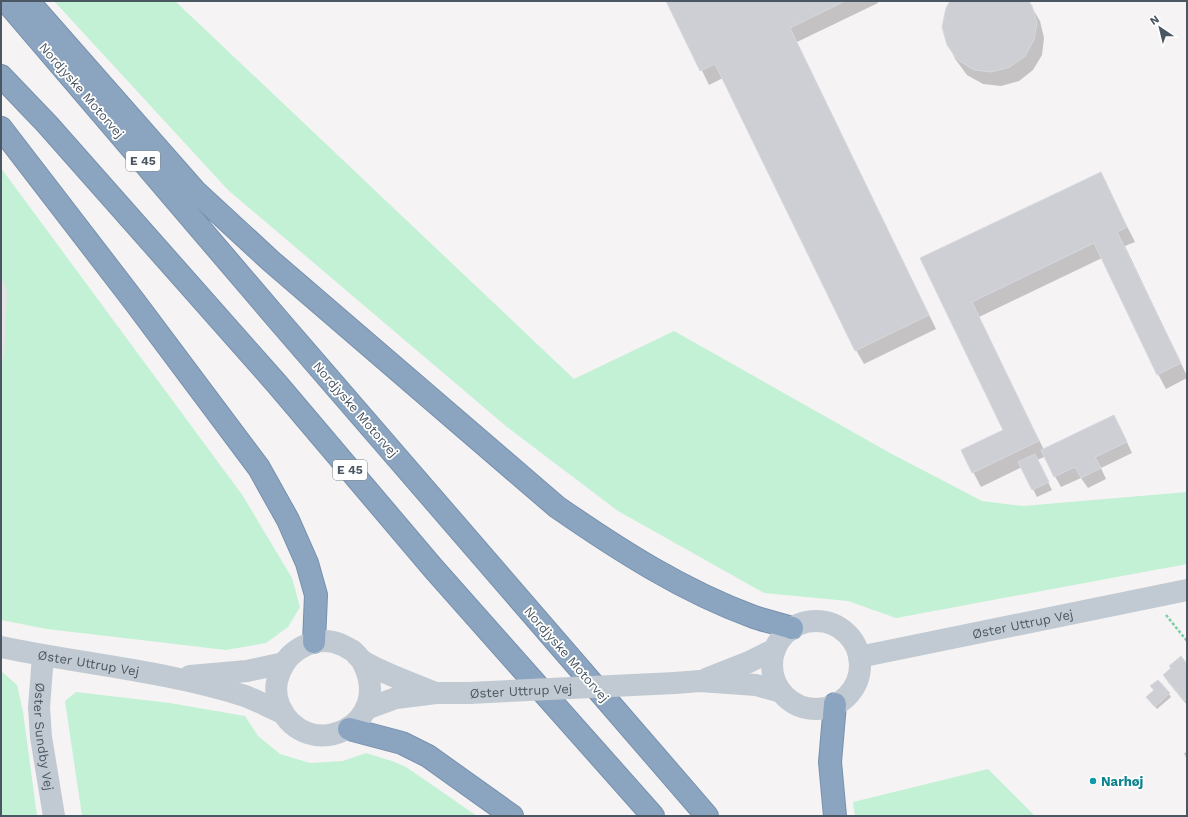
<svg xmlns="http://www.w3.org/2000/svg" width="1188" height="817" font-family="'Work Sans',sans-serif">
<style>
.education{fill:#e6e4e5}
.green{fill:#c3f1d5}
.shadow{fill:#0003}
.building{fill:#cdcfd5;stroke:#d7d9de}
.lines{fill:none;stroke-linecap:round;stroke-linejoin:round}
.highway-casing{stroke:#7690ad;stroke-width:24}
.path{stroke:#7ad0a6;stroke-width:2.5;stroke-dasharray:3 2;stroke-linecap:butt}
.minor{stroke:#c1cad2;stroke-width:22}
.highway{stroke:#8ba5c1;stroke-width:22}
.minor-bridge{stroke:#c1cad2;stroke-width:22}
.culture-dot{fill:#0f9aa8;stroke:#fff;stroke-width:1.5}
.labels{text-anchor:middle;stroke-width:3.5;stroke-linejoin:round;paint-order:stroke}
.shield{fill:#fff;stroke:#808990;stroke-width:1}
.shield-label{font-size:12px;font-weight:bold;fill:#4a5661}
.street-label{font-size:13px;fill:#4a5661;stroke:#fff}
.culture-label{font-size:13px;font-weight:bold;fill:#0d838f;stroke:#fff;text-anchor:start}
</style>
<rect width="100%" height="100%" fill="#f5f3f3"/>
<path class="education" d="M 1,258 L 12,291 L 1,384 Z"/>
<path class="green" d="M 54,1 L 175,1 L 574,379 L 674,331 L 890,453 L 982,501 L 1023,506 L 1187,492 L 1187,564 L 896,618 L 848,601 L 764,593 L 618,511 L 507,427 L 228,190 Z
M 1,168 L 243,496 L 292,578 L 300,607 L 288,627 L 266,643 L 226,650 L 47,629 L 1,620 L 1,364 L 4,357 L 7,291 L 1,275 Z
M 1,671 L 17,685 L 23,712 L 37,816 L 1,816 Z
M 76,692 L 170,703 L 245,716 L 258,736 L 280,754 L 310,763 L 343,761 L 366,753 L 392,761 L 406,767 L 477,816 L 82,816 L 65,701 Z
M 988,769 L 1035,816 L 855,816 L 853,802 Z"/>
<path class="shadow" d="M 668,1 L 877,1 L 878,3 L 797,42 L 936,329 L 864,364 L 856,350 L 723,78 L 709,85 Z
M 951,1 L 1028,1 L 1040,21 L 1044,38 L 1042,55 L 1033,70 L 1019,81 L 1001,86 L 983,84 L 967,75 L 956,60 L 948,45 Z
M 1100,173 L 1135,242 L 1125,246 L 1187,376 L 1187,378 L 1166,389 L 1158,374 L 1102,258 L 979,317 L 1044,450 L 1120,427 L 1132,453 L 1101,468 L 1106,479 L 1088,488 L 1081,478 L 1061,487 L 1044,457 L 1037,460 L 1052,490 L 1037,497 L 1022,467 L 981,487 L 962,451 L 1004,430 L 922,259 Z
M 1186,664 L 1187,666 L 1187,705 L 1168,682 L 1164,675 Z
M 1151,687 L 1169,694 L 1171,697 L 1157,709 L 1149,700 L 1154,691 Z
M 1187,752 L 1187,760 L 1184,753 Z"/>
<path class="building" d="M 666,1 L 845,1 L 790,28 L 929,315 L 855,351 L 715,64 L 700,71 Z
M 950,1 L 1029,1 L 1032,6 L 1037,23 L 1034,40 L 1025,56 L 1010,67 L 992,72 L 974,70 L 958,60 L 947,45 L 942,27 L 946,8 Z
M 1101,172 L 1127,227 L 1117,232 L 1181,363 L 1157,375 L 1094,243 L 972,302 L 1039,441 L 972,473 L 961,450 L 1003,430 L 920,258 Z
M 1114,415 L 1127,442 L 1095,457 L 1101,468 L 1081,478 L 1075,467 L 1054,477 L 1041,450 Z
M 1035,454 L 1049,482 L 1032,490 L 1018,462 Z
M 1181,656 L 1187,664 L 1184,666 L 1187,669 L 1187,699 L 1185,701 L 1163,675 L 1171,668 L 1169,666 Z
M 1158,680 L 1170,693 L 1155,707 L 1146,697 L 1154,690 L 1150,686 Z"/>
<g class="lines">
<g class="highway-casing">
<path id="highway" d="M 6,1 L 280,322 L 707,816
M 28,1 L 195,191 L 272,262 L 557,507 C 619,550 683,591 754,617 C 766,621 780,624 792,628
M 1,76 L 47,124 L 277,384 L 433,568 L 653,816
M 1,128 L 134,301 L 259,468 L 288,520 L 307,563 L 316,595 L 314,642
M 835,704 L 830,762 L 835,816
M 349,729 L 402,743 L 428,756 L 512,816"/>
</g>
<path class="path" d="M 1166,615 L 1187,641"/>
<g class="minor">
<circle cx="816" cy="665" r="44"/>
<path id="s1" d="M 1,647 C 82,664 166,671 245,696 C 258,701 271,708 283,713"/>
<path id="s2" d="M 43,656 L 39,707 L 41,737 L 54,816"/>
<path id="s3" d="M 859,657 L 1187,590"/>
<path d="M 362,661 C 397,726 307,765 280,707 C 275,696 275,683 280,672 C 289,648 318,634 342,645 C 346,647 350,649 353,651 C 357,654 359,659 364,662 C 385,674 413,684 436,693"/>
<path d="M 190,676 L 247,671 L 284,663"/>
<path d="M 706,679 L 749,662 L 775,649"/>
<path d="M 675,683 L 700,681 L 756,685 L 781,692"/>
<path d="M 366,709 L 396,698 L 436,693 L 469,693"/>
</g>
<use href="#highway" class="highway"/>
<path class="minor-bridge" id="s4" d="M 469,693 L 675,683"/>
</g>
<circle class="culture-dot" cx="1093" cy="781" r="4"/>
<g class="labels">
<g class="shield">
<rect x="126" y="151" width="34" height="20" rx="3"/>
<rect x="333" y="460" width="34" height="20" rx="3"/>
</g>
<g class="shield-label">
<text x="143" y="165">E 45</text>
<text x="350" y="474">E 45</text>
</g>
<g class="street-label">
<text transform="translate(82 90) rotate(49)" y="5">Nordjyske Motorvej</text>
<text transform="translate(356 409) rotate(49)" y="5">Nordjyske Motorvej</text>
<text dy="5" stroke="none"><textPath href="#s3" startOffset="167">Øster Uttrup Vej</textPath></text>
<text transform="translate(567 654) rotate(49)" y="5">Nordjyske Motorvej</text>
<text dy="5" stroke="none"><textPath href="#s1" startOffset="89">Øster Uttrup Vej</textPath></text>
<text dy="5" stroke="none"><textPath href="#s4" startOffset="52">Øster Uttrup Vej</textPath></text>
<text dy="5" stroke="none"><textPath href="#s2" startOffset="81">Øster Sundby Vej</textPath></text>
</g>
<g class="culture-label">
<text x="1101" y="786">Narhøj</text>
</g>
</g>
<rect width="1188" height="817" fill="none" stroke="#4a5661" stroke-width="4"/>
<g transform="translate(1160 28) rotate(325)" stroke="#ffffff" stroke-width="3" paint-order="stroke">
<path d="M0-3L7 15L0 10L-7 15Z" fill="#4a5661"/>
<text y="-6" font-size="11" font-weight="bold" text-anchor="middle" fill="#4a5661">N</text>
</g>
</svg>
